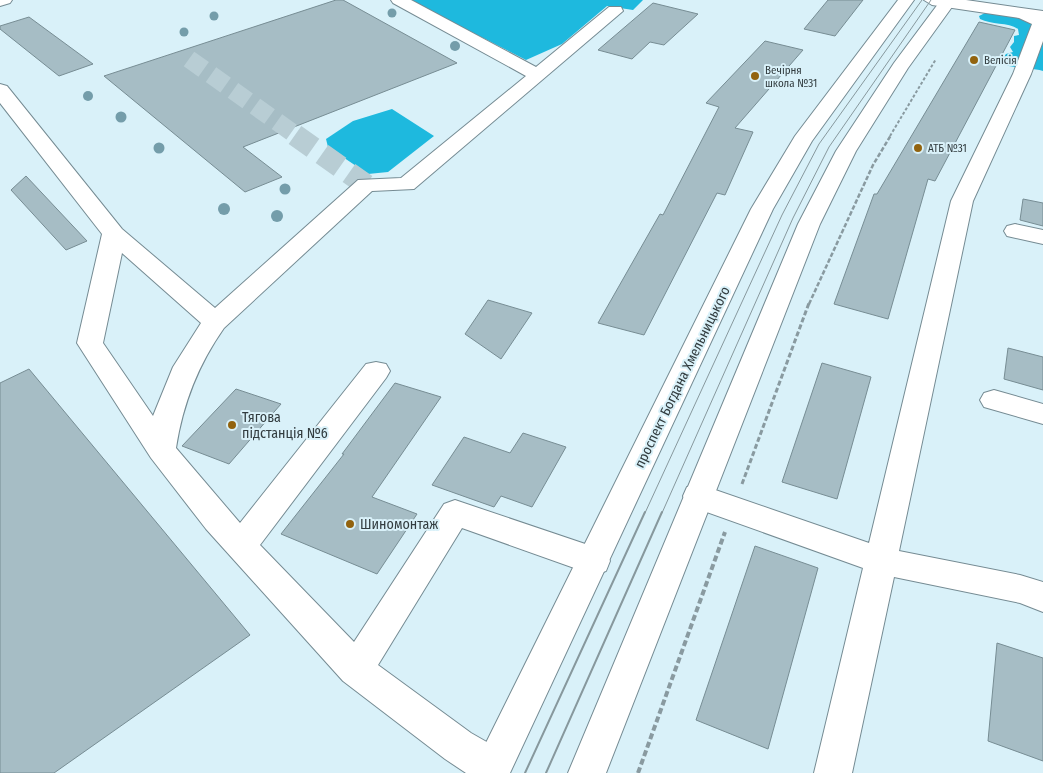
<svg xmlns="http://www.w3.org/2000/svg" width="1043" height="773" font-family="'Fira Sans Condensed',sans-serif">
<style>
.forest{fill:#1eb9de}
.building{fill:#a6bdc5;stroke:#778d94}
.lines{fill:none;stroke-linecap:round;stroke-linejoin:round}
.minor-tunnel-far1{stroke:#b8cdd4;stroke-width:18;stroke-dasharray:18 9;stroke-linecap:butt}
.minor-tunnel{stroke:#b8cdd4;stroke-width:22;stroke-dasharray:22 11;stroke-linecap:butt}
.minor-casing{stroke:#758b93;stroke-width:2}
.major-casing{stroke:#758b93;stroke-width:2}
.path-far3{stroke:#899aa0;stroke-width:2;stroke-dasharray:3 2;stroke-linecap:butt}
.path-far2{stroke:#899aa0;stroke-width:2.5;stroke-dasharray:4.5 2;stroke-linecap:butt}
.path-far1{stroke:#899aa0;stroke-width:3;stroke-dasharray:5 2.5;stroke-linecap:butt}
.path{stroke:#899aa0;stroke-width:4;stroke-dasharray:6 3;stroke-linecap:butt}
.minor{fill:#fff;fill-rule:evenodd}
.major{fill:#fff;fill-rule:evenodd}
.tram-far1{stroke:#87989d;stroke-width:1}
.tram{stroke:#87989d;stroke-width:2}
.tree{fill:#749daa}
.poi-dot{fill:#92630f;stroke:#d9f1f9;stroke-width:2}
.labels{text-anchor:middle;stroke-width:4;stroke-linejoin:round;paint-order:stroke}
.far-poi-label{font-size:11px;fill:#323c3f;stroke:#d9f1f9;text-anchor:start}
.street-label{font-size:14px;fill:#323c3f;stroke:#d9f1f9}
.poi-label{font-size:14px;fill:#323c3f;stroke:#d9f1f9;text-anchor:start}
</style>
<rect width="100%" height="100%" fill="#d9f1f9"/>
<path class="forest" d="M 409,0 L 643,0 L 633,10 L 607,6 L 562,44 L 526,60 Z
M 985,13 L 1010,15 L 1043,24 L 1043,71 C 1030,67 1018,69 1006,65 L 1003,58 L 1006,54 L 1013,52 L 1010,47 L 1014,42 L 1014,36 L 1019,35 L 1018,29 C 1008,22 991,25 980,19 L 979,16 Z
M 392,109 L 434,136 L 388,172 L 368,174 L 328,147 L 326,139 L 353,121 Z"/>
<path class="building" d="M 336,0 L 343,0 L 457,63 L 243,147 L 282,177 L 245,192 L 104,76 Z
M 828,0 L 863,0 L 835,36 L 804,29 Z
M 653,3 L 698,14 L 664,45 L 650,42 L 632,59 L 598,50 Z
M 29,17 L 93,64 L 59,76 L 0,29 L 0,26 Z
M 979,22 L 1015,30 L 935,181 L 928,179 L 888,319 L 834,304 L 874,194 L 877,194 Z
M 765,41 L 803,50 L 735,128 L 753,132 L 725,195 L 717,193 L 644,335 L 598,323 L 660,214 L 663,215 L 719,107 L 706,103 Z
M 26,176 L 87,241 L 66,250 L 11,190 Z
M 1023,199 L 1043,203 L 1043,226 L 1020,220 Z
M 488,300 L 532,313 L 501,359 L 465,334 Z
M 1008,348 L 1043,357 L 1043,390 L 1004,379 Z
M 822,363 L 871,377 L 837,499 L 782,482 Z
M 29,369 L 250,635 L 54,773 L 0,773 L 0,383 Z
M 395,383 L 441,397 L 372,497 L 417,514 L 377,574 L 281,534 L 344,454 L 342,454 Z
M 236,389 L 281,404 L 229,464 L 182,446 Z
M 523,433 L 566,447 L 532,507 L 501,496 L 494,507 L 432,485 L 464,437 L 510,453 Z
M 755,546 L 818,568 L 768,749 L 696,720 Z
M 997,643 L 1043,658 L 1043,761 L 988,741 Z"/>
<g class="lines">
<path class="minor-tunnel-far1" d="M 189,59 L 297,136"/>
<path class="minor-tunnel" d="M 295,135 L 366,185"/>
<g class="minor-casing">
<path id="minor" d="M 0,0 L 12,0 L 10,3 L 0,6 Z
M 391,0 L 411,0 L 536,67 L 609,7 L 621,7 L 623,11 L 414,189 L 372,191 L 224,328 C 198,365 183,403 176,448 L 240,523 L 366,364 L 376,362 L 386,364 L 390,371 L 386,378 L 260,545 L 354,642 L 444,504 L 455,500 L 606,551 L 610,561 L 606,571 L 594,575 L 462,528 L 378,665 L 471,733 L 506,753 L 511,767 L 509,773 L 466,773 L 445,759 L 343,681 L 206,529 L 151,458 L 77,343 L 102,234 L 0,103 L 0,84 L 7,86 L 122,229 L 215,308 L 358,180 L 401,178 L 526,76 L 393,3 ZM 122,253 L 201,323 L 173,367 L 153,416 L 103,343 Z
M 924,0 L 966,0 L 1043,11 L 1043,41 L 1031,74 L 973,201 L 899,551 L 1020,575 L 1043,582 L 1043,612 L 1020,603 L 894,577 L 852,773 L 814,773 L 863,568 L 687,505 L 683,496 L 687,487 L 698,484 L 869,543 L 951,201 L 1013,74 L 1032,24 L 1019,18 L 932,5 Z
M 1015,224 L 1043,230 L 1043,244 L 1007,236 L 1004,231 L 1007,226 Z
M 994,390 L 1043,404 L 1043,424 L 984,407 L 980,400 L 984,393 Z"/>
</g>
<g class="major-casing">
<path id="major" d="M 898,0 L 914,0 L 812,141 L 773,209 L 510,773 L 471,773 L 751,209 L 795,136 Z
M 941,0 L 957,0 L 908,68 L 856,151 L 820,224 L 606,773 L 568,773 L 798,224 L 836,151 L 894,63 Z"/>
</g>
<path class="path-far3" d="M 890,136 L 936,59"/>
<path class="path-far2" d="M 809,304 L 873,165 L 891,135"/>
<path class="path-far1" d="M 742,484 L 809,303"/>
<path class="path" d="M 638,773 L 725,532"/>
<use href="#minor" class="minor"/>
<use href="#major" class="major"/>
<path class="tram-far1" d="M 645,513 L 782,215 L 819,144 L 922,0
M 662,513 L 793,218 L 829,147 L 931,0"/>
<path class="tram" d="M 525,773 L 645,512
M 546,773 L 662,512"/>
</g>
<g class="tree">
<circle cx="392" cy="13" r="4.5"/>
<circle cx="214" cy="16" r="4.5"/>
<circle cx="184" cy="32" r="4.5"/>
<circle cx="455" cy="46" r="5"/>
<circle cx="88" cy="96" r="5"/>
<circle cx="121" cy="117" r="5.5"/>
<circle cx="159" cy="148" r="5.5"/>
<circle cx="285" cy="189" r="5.5"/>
<circle cx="224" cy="209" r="6"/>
<circle cx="277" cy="216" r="6"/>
</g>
<g class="poi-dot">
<circle cx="974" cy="60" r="5"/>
<circle cx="755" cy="76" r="5"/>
<circle cx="918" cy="148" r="5"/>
<circle cx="232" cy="425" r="5"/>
<circle cx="350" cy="524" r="5"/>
</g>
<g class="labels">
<g class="far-poi-label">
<text x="984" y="64">Велісія</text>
<text x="765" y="74">Вечірня<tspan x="765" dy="13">школа №31</tspan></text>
<text x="928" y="152">АТБ №31</text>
</g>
<g class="street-label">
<text transform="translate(682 377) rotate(-64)" y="5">проспект Богдана Хмельницького</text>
</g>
<g class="poi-label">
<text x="242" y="422">Тягова<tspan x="242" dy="16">пiдстанцiя №6</tspan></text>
<text x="360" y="529">Шиномонтаж</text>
</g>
</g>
</svg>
